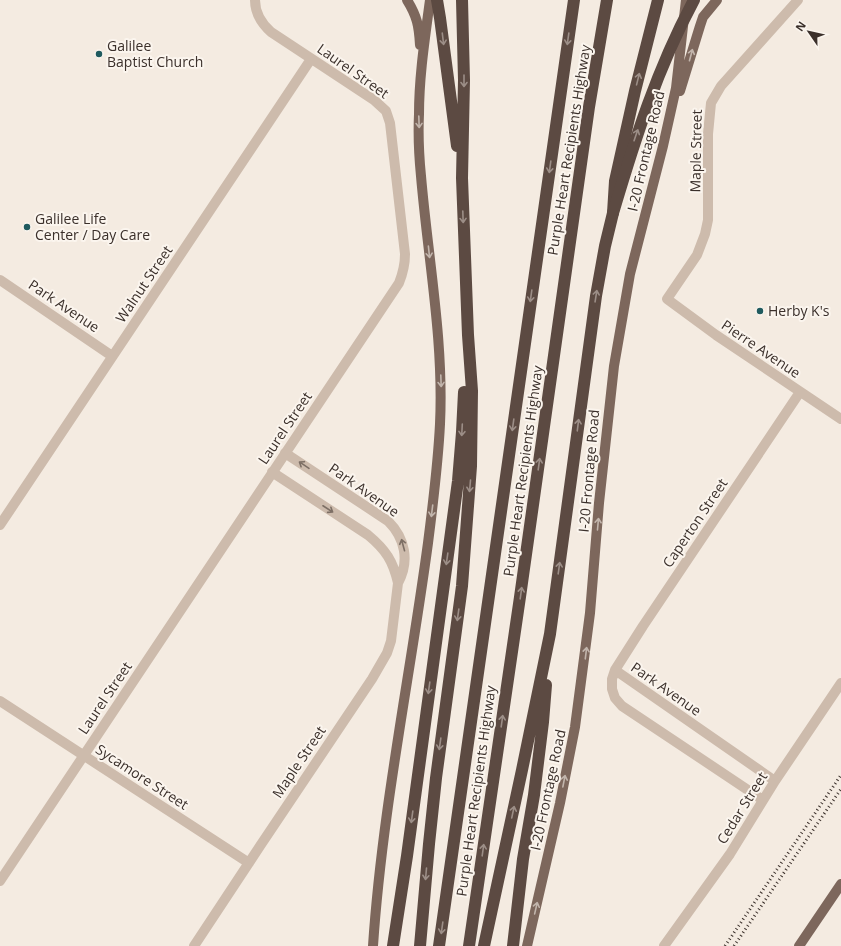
<svg xmlns="http://www.w3.org/2000/svg" width="841" height="946" font-family="'Open Sans',sans-serif">
<style>
.lines{fill:none;stroke-linecap:round;stroke-linejoin:round}
.minor{stroke:#cdbbac;stroke-width:10}
.major{stroke:#7d675c;stroke-width:10}
.highway{stroke:#5c4a42;stroke-width:12}
.rail{stroke:#3b302b;stroke-width:3;stroke-dasharray:1 3;stroke-linecap:butt}
.highway-bridge{stroke:#5c4a42;stroke-width:12}
.oneway{stroke:#9c8e87}
.oneway2{stroke:#c2b5ac}
.oneway3{stroke:#7d6f65}
.poi-dot{fill:#1f5a5e;stroke:#fbf5ee;stroke-width:1.5}
.labels{text-anchor:middle;stroke-width:4;stroke-linejoin:round;paint-order:stroke}
.poi-label{font-size:14px;fill:#3b302b;stroke:#fbf5ee;text-anchor:start}
.street-label{font-size:14px;fill:#3b302b;stroke:#fbf5ee}
</style>
<rect width="100%" height="100%" fill="#f4ebe1"/>
<g class="lines">
<path class="minor" d="M 798,0 L 721,86 L 711,103 L 708,134 L 708,220 L 705,234 L 697,255 L 667,299 L 716,335 L 841,419
M 0,280 L 112,356
M 272,472 L 368,535 C 386,550 393,561 398,583
M 0,525 L 311,59
M 615,670 L 775,781
M 0,701 L 249,863
M 763,800 L 622,706 L 615,698 L 612,689 L 612,679 L 615,670 L 643,626 L 800,392
M 0,881 L 399,283 C 403,273 405,264 405,254 L 390,123 L 386,111 L 374,100 L 271,32 C 261,23 255,13 255,0
M 194,946 L 260,846 L 372,679 L 387,653 L 391,641 L 398,583 C 410,561 405,538 388,521 L 285,453
M 664,946 L 730,854 L 775,781 L 841,683"/>
<path class="major" d="M 407,0 C 417,16 419,26 420,45
M 680,91 L 700,26 L 703,17 L 717,0
M 373,946 C 382,811 410,677 428,543 C 433,504 438,464 440,424 C 444,341 428,259 421,176 C 419,156 418,135 419,114 C 419,76 425,38 430,0
M 527,946 L 560,803 L 575,727 L 590,613 L 599,503 L 614,366 L 630,274 L 663,146 L 676,88 L 686,0
M 799,946 L 841,884"/>
<path class="highway" d="M 437,0 L 440,18 L 457,146
M 393,946 L 407,856 L 458,481 L 462,432 L 464,392
M 420,946 L 429,844 L 436,778 L 462,586 L 471,466 L 472,391 L 468,335 L 462,178 L 464,80 L 462,0
M 439,946 L 574,0
M 469,946 L 520,597 L 589,107 L 607,0
M 484,946 L 522,770 L 550,634 L 596,296 L 605,246 L 613,213 L 615,181 L 635,91 L 658,0
M 513,946 L 523,859 L 534,795 L 543,722 L 546,685"/>
<path class="rail" d="M 725,946 L 841,775
M 734,946 L 841,789"/>
<path class="highway-bridge" d="M 613,213 C 635,139 657,69 694,0"/>
</g>
<defs><path id="oneway-shaft" d="M-6 0H5M1.5-3L5.5 0L1.5 3" fill="none" stroke-width="1.6" stroke-linecap="round" stroke-linejoin="round"/></defs>
<g class="oneway">
<use href="#oneway-shaft" transform="translate(443 39) rotate(83)"/>
<use href="#oneway-shaft" transform="translate(568 39) rotate(98)"/>
<use href="#oneway-shaft" transform="translate(638 79) rotate(-76)"/>
<use href="#oneway-shaft" transform="translate(464 81) rotate(90)"/>
<use href="#oneway-shaft" transform="translate(636 135) rotate(-71)"/>
<use href="#oneway-shaft" transform="translate(550 167) rotate(98)"/>
<use href="#oneway-shaft" transform="translate(463 217) rotate(88)"/>
<use href="#oneway-shaft" transform="translate(531 296) rotate(98)"/>
<use href="#oneway-shaft" transform="translate(596 296) rotate(-81)"/>
<use href="#oneway-shaft" transform="translate(513 425) rotate(98)"/>
<use href="#oneway-shaft" transform="translate(578 425) rotate(-83)"/>
<use href="#oneway-shaft" transform="translate(462 430) rotate(93)"/>
<use href="#oneway-shaft" transform="translate(539 464) rotate(-82)"/>
<use href="#oneway-shaft" transform="translate(470 486) rotate(95)"/>
<use href="#oneway-shaft" transform="translate(447 559) rotate(98)"/>
<use href="#oneway-shaft" transform="translate(559 568) rotate(-82)"/>
<use href="#oneway-shaft" transform="translate(521 593) rotate(-82)"/>
<use href="#oneway-shaft" transform="translate(458 615) rotate(98)"/>
<use href="#oneway-shaft" transform="translate(429 688) rotate(98)"/>
<use href="#oneway-shaft" transform="translate(502 721) rotate(-82)"/>
<use href="#oneway-shaft" transform="translate(440 744) rotate(98)"/>
<use href="#oneway-shaft" transform="translate(513 812) rotate(-78)"/>
<use href="#oneway-shaft" transform="translate(412 817) rotate(98)"/>
<use href="#oneway-shaft" transform="translate(483 850) rotate(-82)"/>
<use href="#oneway-shaft" transform="translate(426 874) rotate(95)"/>
<use href="#oneway-shaft" transform="translate(442 928) rotate(98)"/>
</g>
<g class="oneway2">
<use href="#oneway-shaft" transform="translate(691 55) rotate(-75)"/>
<use href="#oneway-shaft" transform="translate(419 122) rotate(88)"/>
<use href="#oneway-shaft" transform="translate(429 252) rotate(84)"/>
<use href="#oneway-shaft" transform="translate(441 381) rotate(88)"/>
<use href="#oneway-shaft" transform="translate(432 511) rotate(97)"/>
<use href="#oneway-shaft" transform="translate(598 524) rotate(-85)"/>
<use href="#oneway-shaft" transform="translate(586 653) rotate(-83)"/>
<use href="#oneway-shaft" transform="translate(564 781) rotate(-79)"/>
<use href="#oneway-shaft" transform="translate(536 908) rotate(-77)"/>
</g>
<g class="oneway3">
<use href="#oneway-shaft" transform="translate(304 465) rotate(-146)"/>
<use href="#oneway-shaft" transform="translate(328 509) rotate(33)"/>
<use href="#oneway-shaft" transform="translate(403 545) rotate(-105)"/>
</g>
<g class="poi-dot">
<circle cx="99" cy="54" r="4"/>
<circle cx="27" cy="227" r="4"/>
<circle cx="760" cy="311" r="4"/>
</g>
<g class="labels">
<g class="poi-label">
<text x="107" y="51">Galilee<tspan x="107" dy="16">Baptist Church</tspan></text>
<text x="35" y="224">Galilee Life<tspan x="35" dy="16">Center / Day Care</tspan></text>
<text x="768" y="316">Herby K's</text>
</g>
<g class="street-label">
<text transform="translate(353 71) rotate(35)" y="5">Laurel Street</text>
<text transform="translate(569 150) rotate(-81)" y="5">Purple Heart Recipients Highway</text>
<text transform="translate(646 151) rotate(-77)" y="5">I-20 Frontage Road</text>
<text transform="translate(696 151) rotate(-89)" y="5">Maple Street</text>
<text transform="translate(144 284) rotate(-56)" y="5">Walnut Street</text>
<text transform="translate(64 306) rotate(34)" y="5">Park Avenue</text>
<text transform="translate(761 349) rotate(34)" y="5">Pierre Avenue</text>
<text transform="translate(285 428) rotate(-56)" y="5">Laurel Street</text>
<text transform="translate(523 471) rotate(-82)" y="5">Purple Heart Recipients Highway</text>
<text transform="translate(589 471) rotate(-85)" y="5">I-20 Frontage Road</text>
<text transform="translate(364 490) rotate(35)" y="5">Park Avenue</text>
<text transform="translate(695 523) rotate(-56)" y="5">Caperton Street</text>
<text transform="translate(666 689) rotate(35)" y="5">Park Avenue</text>
<text transform="translate(105 698) rotate(-56)" y="5">Laurel Street</text>
<text transform="translate(299 762) rotate(-56)" y="5">Maple Street</text>
<text transform="translate(142 777) rotate(33)" y="5">Sycamore Street</text>
<text transform="translate(548 790) rotate(-78)" y="5">I-20 Frontage Road</text>
<text transform="translate(476 791) rotate(-82)" y="5">Purple Heart Recipients Highway</text>
<text transform="translate(742 808) rotate(-58)" y="5">Cedar Street</text>
</g>
</g>
<g transform="translate(809 32) rotate(304)" stroke="#fbf5ee" stroke-width="3" paint-order="stroke">
<path d="M0-3L7 15L0 10L-7 15Z" fill="#3b302b"/>
<text y="-6" font-size="11" font-weight="bold" text-anchor="middle" fill="#3b302b">N</text>
</g>
</svg>
